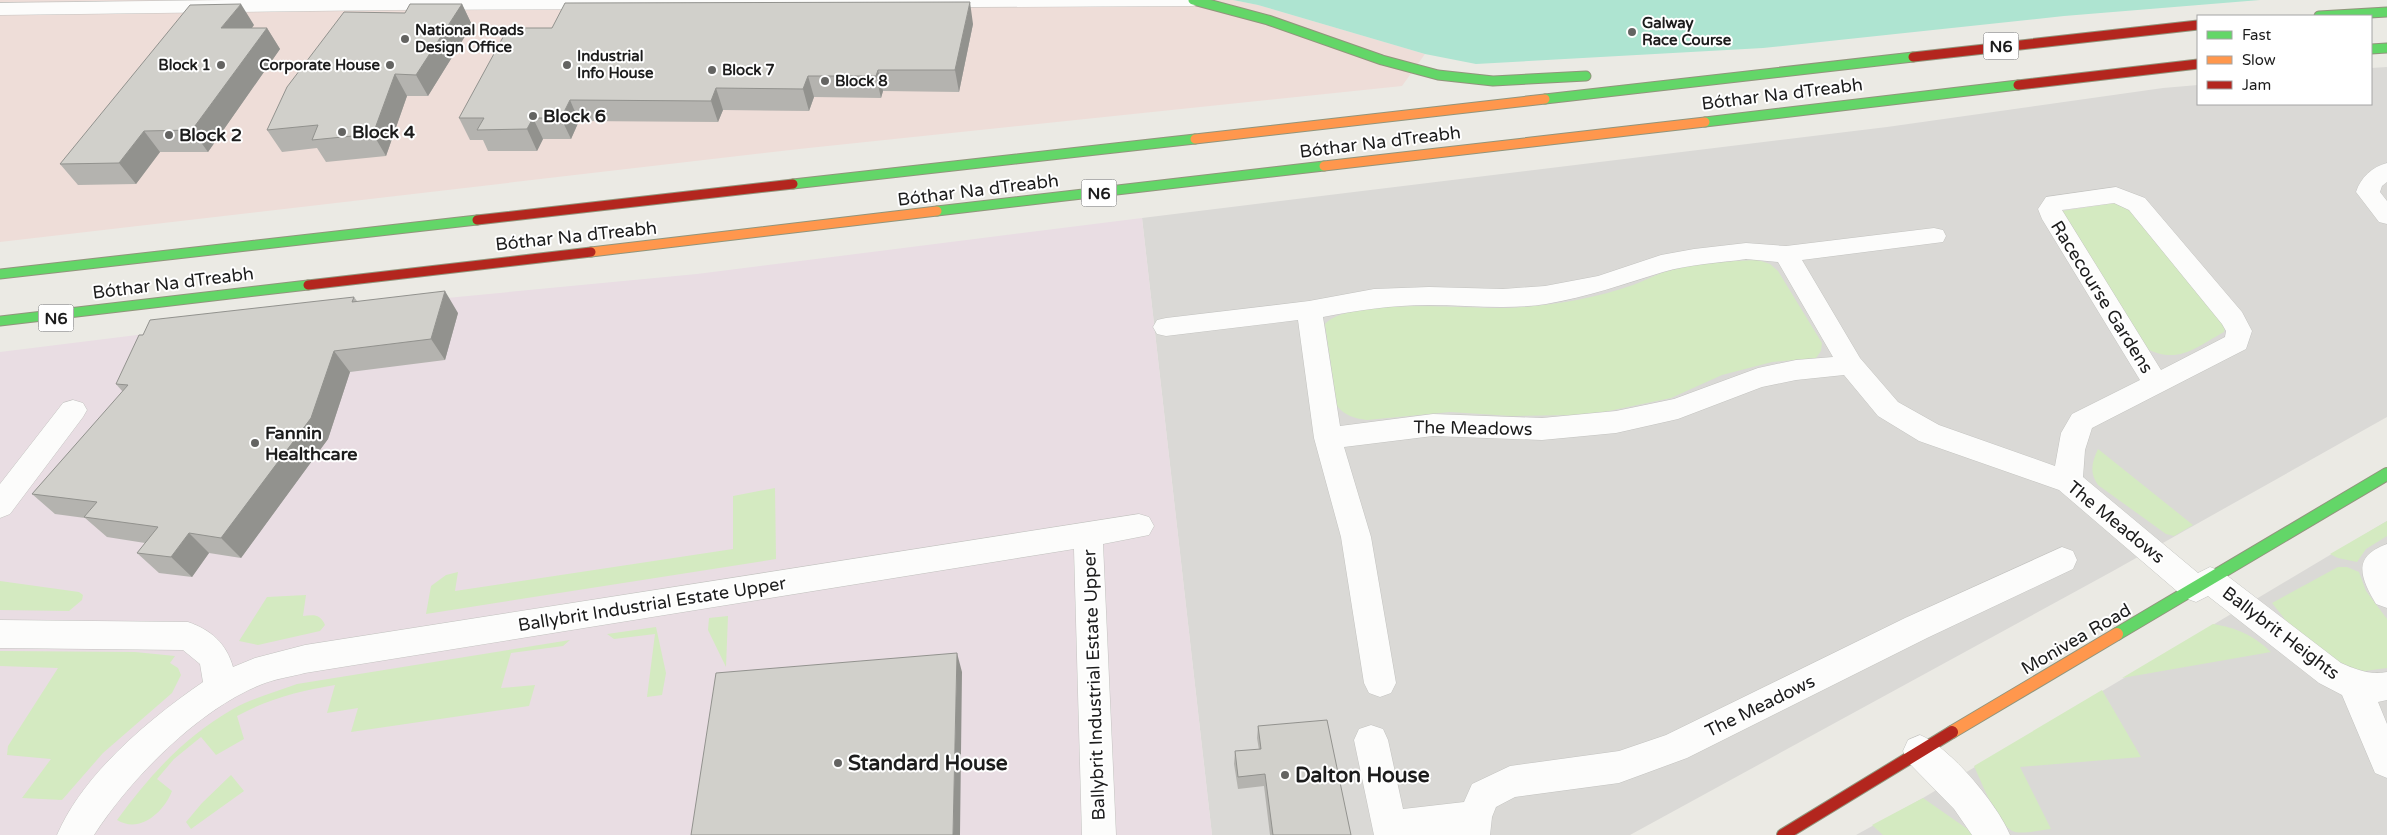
<svg xmlns="http://www.w3.org/2000/svg" width="2387" height="835" font-family="'Varela Round',sans-serif">
<style>
.residential{fill:#dad9d6}
.commercial{fill:#eeddd8}
.industrial{fill:#e9dde3}
.grass{fill:#d4eac1}
.pitch{fill:#aee4d1}
.lines{fill:none;stroke-linecap:round;stroke-linejoin:round}
.street-casing{stroke:#c3c3c0;stroke-width:1}
.fast-far1-casing{stroke:#91957c;stroke-width:11}
.fast-casing{stroke:#91957c;stroke-width:14}
.slow-far1-casing{stroke:#91957c;stroke-width:11}
.slow-casing{stroke:#91957c;stroke-width:14}
.jam-far1-casing{stroke:#91957c;stroke-width:11}
.jam-casing{stroke:#91957c;stroke-width:14}
.street{fill:#fcfcfb;fill-rule:evenodd}
.fast-far1{stroke:#63d668;stroke-width:9}
.fast{stroke:#63d668;stroke-width:12}
.slow-far1{stroke:#ff974d;stroke-width:9}
.slow{stroke:#ff974d;stroke-width:12}
.jam-far1{stroke:#b3261e;stroke-width:9}
.jam{stroke:#b3261e;stroke-width:12}
.wall{fill:#b4b3af}
.shaded-wall{fill:#92928e}
.building{fill:#d1d0cb;stroke:#92928e}
.poi-dot{fill:#646462;stroke:#fff;stroke-width:2}
.labels{text-anchor:middle;stroke-width:4;stroke-linejoin:round;paint-order:stroke}
.far-poi-label{font-size:15px;font-weight:bold;fill:#1c1c1c;stroke:#fff;text-anchor:start}
.shield{fill:#fff;stroke:#606060;stroke-width:1}
.shield-label{font-size:16px;font-weight:bold;fill:#1c1c1c}
.street-label{font-size:18px;fill:#1c1c1c;stroke:#fff}
.poi-label{font-size:18px;font-weight:bold;fill:#1c1c1c;stroke:#fff;text-anchor:start}
.near-poi-label{font-size:21px;font-weight:bold;fill:#1c1c1c;stroke:#fff;text-anchor:start}
</style>
<rect width="100%" height="100%" fill="#ebeae4"/>
<path class="residential" d="M 2387,67 L 2387,417 L 2113,571 L 1630,835 L 1212,835 L 1142,218 L 1887,127 L 2163,88 L 2198,85 L 2198,104 L 2371,104 L 2371,68 Z
M 2387,521 L 2387,835 L 1856,835 L 1923,798 Z"/>
<path class="commercial" d="M 0,0 L 1233,0 L 1258,5 L 1425,54 L 1402,86 L 799,149 L 0,242 Z"/>
<path class="industrial" d="M 1142,218 L 1212,835 L 0,835 L 0,352 L 394,303 L 697,274 Z"/>
<path class="grass" d="M 2116,203 L 2128,206 L 2225,326 L 2224,332 C 2195,348 2178,365 2145,348 L 2062,211 Z
M 1758,260 L 1770,264 L 1778,271 L 1822,343 L 1821,351 L 1816,358 L 1772,362 L 1722,375 L 1671,398 L 1604,412 L 1573,415 L 1512,416 L 1450,412 L 1367,420 C 1353,418 1346,416 1337,406 L 1325,324 C 1349,297 1469,309 1507,308 C 1549,306 1593,299 1633,285 C 1645,281 1656,274 1668,271 C 1697,263 1729,261 1758,260 Z
M 2098,449 L 2193,525 L 2174,536 L 2166,534 L 2098,485 C 2089,472 2092,462 2098,449 Z
M 775,488 L 776,559 L 426,614 L 431,586 L 446,575 L 458,572 L 455,591 L 733,549 L 733,496 Z
M 2387,521 L 2387,536 L 2366,549 L 2357,562 L 2338,558 L 2330,554 Z
M 2338,567 L 2347,567 L 2359,572 L 2366,591 L 2387,619 L 2387,668 L 2350,673 L 2288,623 L 2272,603 Z
M 0,581 L 79,592 L 83,595 L 82,600 L 69,611 L 0,610 Z
M 306,595 L 303,616 C 313,615 320,613 325,625 L 320,631 L 258,645 L 239,641 L 267,597 Z
M 728,616 L 726,667 L 708,630 L 709,618 Z
M 2213,624 C 2237,628 2253,635 2271,652 L 2122,678 Z
M 656,627 L 666,673 L 662,695 L 647,697 L 655,634 L 614,639 L 607,634 Z
M 570,640 L 563,646 L 511,653 L 501,688 L 535,685 L 529,706 L 351,732 L 358,708 L 327,713 L 335,685 C 299,691 268,699 237,716 L 244,739 L 216,755 L 201,737 L 174,759 L 157,779 L 172,791 C 164,812 140,834 117,820 C 150,775 184,737 233,709 C 253,698 276,692 297,684 Z
M 0,651 L 135,652 L 175,656 L 170,663 L 178,668 L 181,675 L 172,693 L 103,753 L 62,800 L 22,798 L 51,759 L 7,755 L 8,746 L 58,668 L 0,666 Z
M 2102,690 L 2141,757 L 2020,767 L 2051,829 C 2041,830 2025,834 2015,832 C 1999,828 1981,781 1974,766 Z
M 231,775 L 244,791 L 191,829 L 186,822 L 202,803 Z
M 1923,798 L 1976,835 L 1883,835 L 1872,825 Z"/>
<path class="pitch" d="M 1233,0 L 2260,0 L 2064,16 L 1763,48 L 1476,64 L 1425,54 L 1258,5 Z"/>
<g class="lines">
<g class="street-casing">
<path id="street" d="M 227,0 L 1203,0 L 1200,4 L 1193,6 L 388,10 L 0,15 L 0,3 Z
M 2387,163 L 2387,182 L 2382,186 L 2380,192 L 2387,201 L 2387,224 L 2379,222 L 2356,192 C 2361,177 2372,167 2387,163 Z
M 2116,187 L 2145,198 L 2242,312 L 2252,331 L 2246,349 L 2092,428 L 2085,450 L 2083,477 L 2198,573 L 2210,567 L 2221,571 L 2341,663 C 2357,670 2370,675 2387,672 L 2387,700 L 2378,702 L 2387,724 L 2387,778 L 2375,773 L 2342,695 L 2319,683 L 2208,596 L 2196,602 L 2185,598 L 2059,490 L 1919,441 L 1878,416 L 1844,375 L 1796,380 L 1762,387 L 1678,419 L 1616,433 L 1542,440 L 1433,436 L 1344,447 L 1371,537 L 1396,683 L 1391,693 L 1380,697 L 1369,693 L 1364,683 L 1341,537 L 1314,438 L 1298,320 L 1166,336 L 1157,334 L 1153,327 L 1157,320 L 1166,318 L 1309,301 L 1374,289 L 1429,287 L 1503,289 L 1545,286 L 1598,276 L 1661,255 L 1694,249 L 1746,243 L 1786,246 L 1934,228 L 1943,230 L 1946,236 L 1943,242 L 1802,260 L 1860,358 L 1898,402 L 1939,425 L 2055,466 L 2061,433 L 2072,414 L 2140,380 L 2042,219 L 2038,209 L 2046,197 ZM 2114,203 L 2129,210 L 2222,324 L 2226,331 L 2225,337 L 2161,370 L 2062,210 ZM 1746,259 L 1778,262 L 1833,357 L 1796,360 L 1758,368 L 1674,399 L 1616,411 L 1542,418 L 1433,414 L 1340,426 L 1323,317 C 1358,310 1392,305 1428,305 C 1468,305 1507,310 1546,304 C 1587,297 1624,284 1663,272 C 1690,264 1719,263 1746,259 Z
M 73,400 L 83,403 L 87,410 L 83,417 L 10,514 L 0,518 L 0,484 L 63,403 Z
M 1139,514 L 1149,517 L 1154,526 L 1149,535 L 1103,544 L 1116,835 L 1082,835 L 1074,549 L 305,673 C 290,677 274,679 260,685 C 198,710 130,779 94,835 L 57,835 C 83,774 149,719 203,682 L 200,664 L 183,650 L 0,648 L 0,620 L 188,622 C 211,630 226,643 233,667 L 255,658 L 305,645 Z
M 2387,544 L 2387,608 L 2376,604 C 2361,578 2351,557 2387,544 Z
M 2062,547 L 2073,551 L 2077,560 L 2073,569 L 1927,638 L 1687,758 L 1619,783 L 1515,797 L 1496,807 L 1492,817 L 1490,835 L 1374,835 L 1354,740 L 1359,729 L 1371,725 L 1383,729 L 1388,740 L 1403,809 L 1464,802 L 1472,784 L 1510,766 L 1619,751 L 1666,735 L 1905,618 Z
M 1920,735 C 1950,747 1998,805 2010,835 L 1972,835 L 1954,809 L 1908,762 L 1903,751 L 1908,740 Z"/>
</g>
<g class="fast-far1-casing">
<path id="fast-far1" d="M 1193,0 L 1268,20 L 1382,60 L 1438,75 L 1493,81 L 1586,76
M 2319,16 L 2387,12
M 2371,49 L 2387,48
M 1545,99 L 1913,57
M 1705,122 L 2018,85
M 793,184 L 1195,139
M 937,211 L 1324,166
M 0,274 L 477,220
M 0,321 L 308,285"/>
</g>
<g class="fast-casing">
<path id="fast" d="M 2117,634 L 2387,474"/>
</g>
<g class="slow-far1-casing">
<path id="slow-far1" d="M 1195,139 L 1545,99
M 1324,166 L 1705,122
M 591,252 L 937,211"/>
</g>
<g class="slow-casing">
<path id="slow" d="M 1952,732 L 2117,634"/>
</g>
<g class="jam-far1-casing">
<path id="jam-far1" d="M 1913,57 L 2198,25
M 2018,85 L 2198,64
M 477,220 L 793,184
M 308,285 L 591,252"/>
</g>
<g class="jam-casing">
<path id="jam" d="M 1783,835 L 1952,732"/>
</g>
<use href="#street" class="street"/>
<use href="#fast-far1" class="fast-far1"/>
<use href="#fast" class="fast"/>
<use href="#slow-far1" class="slow-far1"/>
<use href="#slow" class="slow"/>
<use href="#jam-far1" class="jam-far1"/>
<use href="#jam" class="jam"/>
</g>
<path class="wall" d="M 462,4 L 472,25 L 428,96 L 407,96 L 386,156 L 326,162 L 317,148 L 282,152 L 267,130 L 405,13 Z
M 973,24 L 959,92 L 883,91 L 881,98 L 814,97 L 809,111 L 723,110 L 718,122 L 579,121 L 571,139 L 543,139 L 537,151 L 488,151 L 483,140 L 470,140 L 459,118 L 552,28 Z
M 254,25 L 252,28 L 267,28 L 280,49 L 208,152 L 160,152 L 136,184 L 78,185 L 60,164 Z
M 354,297 L 357,301 L 458,313 L 445,360 L 350,372 L 328,439 L 241,558 L 209,553 L 192,577 L 159,573 L 137,553 L 145,543 L 107,537 L 85,518 L 55,514 L 32,494 L 123,392 L 116,384 Z
M 1258,726 L 1351,835 L 1270,835 L 1264,786 L 1238,789 L 1234,764 L 1235,751 L 1259,750 L 1257,738 Z"/>
<path class="shaded-wall" d="M 970,2 L 973,24 L 959,92 L 955,70 Z
M 241,4 L 254,25 L 235,50 L 221,28 Z
M 462,4 L 472,25 L 428,96 L 416,75 Z
M 267,28 L 280,49 L 208,152 L 192,130 Z
M 878,70 L 883,91 L 881,98 L 876,76 Z
M 395,74 L 407,96 L 386,156 L 373,134 Z
M 808,76 L 814,97 L 809,111 L 803,89 Z
M 716,88 L 723,110 L 718,122 L 711,101 Z
M 570,100 L 579,121 L 571,139 L 561,118 Z
M 533,118 L 543,139 L 537,151 L 527,129 Z
M 144,131 L 160,152 L 136,184 L 119,163 Z
M 445,291 L 458,313 L 445,360 L 431,339 Z
M 334,351 L 350,372 L 328,439 L 241,558 L 221,538 Z
M 189,533 L 209,553 L 192,577 L 171,557 Z
M 957,653 L 962,672 L 960,835 L 953,835 Z"/>
<path class="building" d="M 970,2 L 955,70 L 878,70 L 876,76 L 808,76 L 803,89 L 716,88 L 711,101 L 570,100 L 561,118 L 533,118 L 527,129 L 477,130 L 484,118 L 459,118 L 508,28 L 552,28 L 565,3 Z
M 241,4 L 221,28 L 267,28 L 192,130 L 144,131 L 119,163 L 60,164 L 190,5 Z
M 410,4 L 462,4 L 416,75 L 395,74 L 373,134 L 312,140 L 318,125 L 267,130 L 287,87 L 344,12 L 405,13 Z
M 445,291 L 431,339 L 334,351 L 311,418 L 221,538 L 189,533 L 171,557 L 137,553 L 158,527 L 84,517 L 97,502 L 32,494 L 128,385 L 116,384 L 139,335 L 143,335 L 150,320 L 354,297 L 352,302 Z
M 957,653 L 953,835 L 691,835 L 716,673 Z
M 1327,720 L 1351,835 L 1273,835 L 1265,774 L 1238,777 L 1235,751 L 1261,749 L 1258,726 Z"/>
<g class="poi-dot">
<circle cx="1632" cy="32" r="5"/>
<circle cx="405" cy="39" r="5"/>
<circle cx="221" cy="65" r="5"/>
<circle cx="390" cy="65" r="5"/>
<circle cx="567" cy="65" r="5"/>
<circle cx="712" cy="70" r="5"/>
<circle cx="825" cy="81" r="5"/>
<circle cx="533" cy="116" r="5"/>
<circle cx="342" cy="132" r="5"/>
<circle cx="169" cy="135" r="5"/>
<circle cx="255" cy="443" r="5"/>
<circle cx="838" cy="763" r="5"/>
<circle cx="1285" cy="775" r="5"/>
</g>
<g class="labels">
<g class="far-poi-label">
<text x="1642" y="28">Galway<tspan x="1642" dy="17">Race Course</tspan></text>
<text x="415" y="35">National Roads<tspan x="415" dy="17">Design Office</tspan></text>
<text x="577" y="61">Industrial<tspan x="577" dy="17">Info House</tspan></text>
<text x="211" y="70" text-anchor="end">Block 1</text>
<text x="380" y="70" text-anchor="end">Corporate House</text>
<text x="722" y="75">Block 7</text>
<text x="835" y="86">Block 8</text>
</g>
<g class="shield">
<rect x="1983.5" y="32.5" width="35" height="27" rx="4"/>
<rect x="1081.5" y="179.5" width="35" height="27" rx="4"/>
<rect x="38.5" y="304.5" width="35" height="27" rx="4"/>
</g>
<g class="shield-label">
<text x="2001" y="52">N6</text>
<text x="1099" y="199">N6</text>
<text x="56" y="324">N6</text>
</g>
<g class="street-label">
<text transform="translate(1782 94) rotate(-7)" y="6">Bóthar Na dTreabh</text>
<text transform="translate(1380 142) rotate(-7)" y="6">Bóthar Na dTreabh</text>
<text transform="translate(978 190) rotate(-7)" y="6">Bóthar Na dTreabh</text>
<text transform="translate(576 236) rotate(-6)" y="6">Bóthar Na dTreabh</text>
<text transform="translate(173 283) rotate(-7)" y="6">Bóthar Na dTreabh</text>
<text transform="translate(2102 297) rotate(58)" y="6">Racecourse Gardens</text>
<text transform="translate(1473 428) rotate(1)" y="6">The Meadows</text>
<text transform="translate(2116 522) rotate(39)" y="6">The Meadows</text>
<text transform="translate(652 604) rotate(-9)" y="6">Ballybrit Industrial Estate Upper</text>
<text transform="translate(2281 633) rotate(37)" y="6">Ballybrit Heights</text>
<text transform="translate(2076 639) rotate(-30)" y="6">Monivea Road</text>
<text transform="translate(1094 685) rotate(-92)" y="6">Ballybrit Industrial Estate Upper</text>
<text transform="translate(1760 706) rotate(-26)" y="6">The Meadows</text>
</g>
<g class="poi-label">
<text x="543" y="122">Block 6</text>
<text x="352" y="138">Block 4</text>
<text x="179" y="141">Block 2</text>
<text x="265" y="439">Fannin<tspan x="265" dy="21">Healthcare</tspan></text>
</g>
<g class="near-poi-label">
<text x="848" y="770">Standard House</text>
<text x="1295" y="782">Dalton House</text>
</g>
</g>
<rect x="2197" y="15" width="175" height="90" fill="#ffffff" stroke="#a4a4a4"/>
<rect x="2207" y="31" width="25" height="8" fill="#63d668" stroke="#a4a4a4"/>
<text x="2242" y="40" font-size="15" fill="#1c1c1c">Fast</text>
<rect x="2207" y="56" width="25" height="8" fill="#ff974d" stroke="#a4a4a4"/>
<text x="2242" y="65" font-size="15" fill="#1c1c1c">Slow</text>
<rect x="2207" y="81" width="25" height="8" fill="#b3261e" stroke="#a4a4a4"/>
<text x="2242" y="90" font-size="15" fill="#1c1c1c">Jam</text>
</svg>
